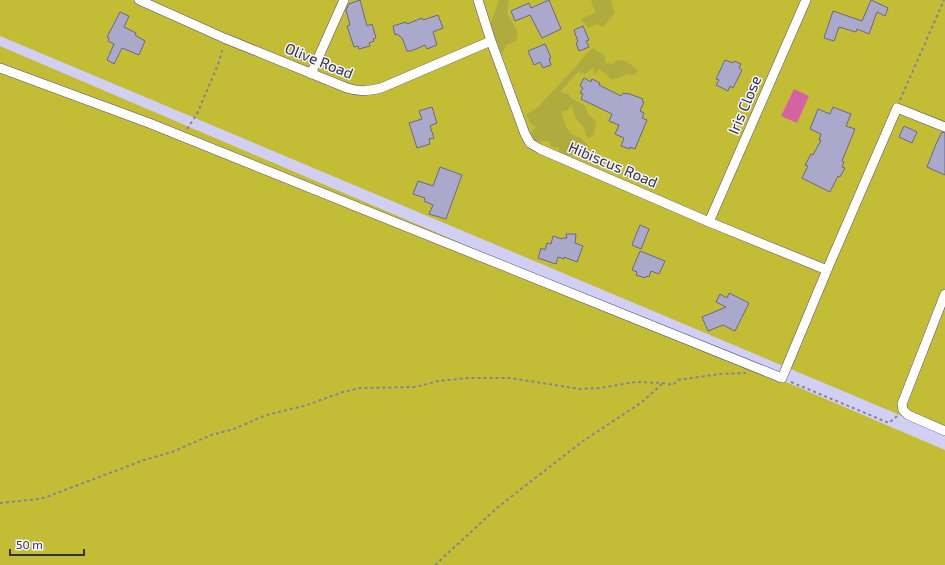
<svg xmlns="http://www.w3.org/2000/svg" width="945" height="565" font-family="'Exo 2',sans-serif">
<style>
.green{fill:#c3bd36}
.forest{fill:#afab3e}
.water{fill:#d563a4}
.building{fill:#aaa9cc;stroke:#696788}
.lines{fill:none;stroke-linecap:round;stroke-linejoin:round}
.street-casing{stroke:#535170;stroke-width:10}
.path{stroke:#84839d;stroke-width:2;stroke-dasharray:3 3;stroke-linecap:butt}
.street{stroke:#fff;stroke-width:9}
.labels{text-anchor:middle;stroke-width:3;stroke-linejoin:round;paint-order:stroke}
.street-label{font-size:15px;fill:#333241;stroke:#f4f4ff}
</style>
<rect width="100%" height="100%" fill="#d1d0f4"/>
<path class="green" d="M 0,0 L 945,0 L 945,434 L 0,36 Z
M 0,46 L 945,450 L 945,565 L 0,565 Z"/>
<path class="forest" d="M 499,0 L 509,0 L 507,13 L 518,33 L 516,41 L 506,45 L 502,54 L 490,25 Z
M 592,0 L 611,0 L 615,13 L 603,27 L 597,24 L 588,28 L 581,19 L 596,12 L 591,3 Z
M 593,48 L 604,55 L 606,63 L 614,64 L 616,60 L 626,61 L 638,70 L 635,75 L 628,74 L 612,80 L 606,74 L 599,69 L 594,75 L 593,68 L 585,74 L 578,72 L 561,91 L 563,93 L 569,94 L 571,98 L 585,106 L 589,115 L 596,121 L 594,134 L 589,139 L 586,135 L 584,127 C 576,120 573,115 572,104 L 568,110 L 561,112 L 566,126 L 571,134 L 581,138 L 589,147 L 587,153 C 577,156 569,157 559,153 L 559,148 L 550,146 L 550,141 L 534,141 L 530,134 L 536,127 L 531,124 L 526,115 L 538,107 L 579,63 L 585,55 Z"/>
<path class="water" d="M 794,89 L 809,96 L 797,123 L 781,116 Z"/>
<path class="building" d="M 360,0 L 367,26 L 372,24 L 376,38 L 373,39 L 374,41 L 369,43 L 370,46 L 359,49 L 358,46 L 354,47 L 347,26 L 350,25 L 346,10 L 349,4 Z
M 549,0 L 561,29 L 542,38 L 530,15 L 515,21 L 511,11 L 529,3 L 531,8 Z
M 871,0 L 888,8 L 885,16 L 877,12 L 869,34 L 857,29 L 856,32 L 839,27 L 834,41 L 824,38 L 833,11 L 862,21 Z
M 120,12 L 129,16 L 124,27 L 136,33 L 135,35 L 145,41 L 139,55 L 122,48 L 114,64 L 107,60 L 114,44 L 108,41 L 109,38 L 107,37 Z
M 438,15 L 443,28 L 433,32 L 437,45 L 427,49 L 425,45 L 411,51 L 407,51 L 402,38 L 397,34 L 395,35 L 393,26 L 406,22 L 407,24 L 422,18 L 423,20 Z
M 583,26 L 589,40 L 586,41 L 589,47 L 579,51 L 576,43 L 578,42 L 574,30 Z
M 545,44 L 551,58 L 549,59 L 551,65 L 543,68 L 540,62 L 534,65 L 528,51 Z
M 725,60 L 733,63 L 734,61 L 741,64 L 739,68 L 742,70 L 733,88 L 730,86 L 728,91 L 716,85 L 719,80 L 716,79 Z
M 584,78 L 591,82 L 592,79 L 600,83 L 599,85 L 621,96 L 623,93 L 627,94 L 627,93 L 643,99 L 642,101 L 644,102 L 640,111 L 644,113 L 642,118 L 647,120 L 635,149 L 630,147 L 630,149 L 621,146 L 624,138 L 615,134 L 619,125 L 609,121 L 612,114 L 581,99 L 583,94 L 580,93 L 583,88 L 580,86 Z
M 432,107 L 437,123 L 430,126 L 434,138 L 429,139 L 430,144 L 417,148 L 409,123 L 422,119 L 419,111 Z
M 833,107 L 851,114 L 846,126 L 855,129 L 842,161 L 844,162 L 842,167 L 845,168 L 840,177 L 838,176 L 830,192 L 802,178 L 808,166 L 805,165 L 811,154 L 813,155 L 821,140 L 819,140 L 821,134 L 810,129 L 818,109 L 830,114 Z
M 904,126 L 917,132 L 912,143 L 899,137 Z
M 942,132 L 945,133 L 945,175 L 927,167 L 936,144 Z
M 440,167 L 462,175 L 446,219 L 429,214 L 433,205 L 424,201 L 425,198 L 413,194 L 418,181 L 433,186 Z
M 640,225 L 649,229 L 641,249 L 632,245 Z
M 566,234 L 576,234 L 575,243 L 583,246 L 577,262 L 564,257 L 564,259 L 558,257 L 556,264 L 538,258 L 541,248 L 545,250 L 547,243 L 551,244 L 553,236 L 562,239 L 563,238 L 567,238 Z
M 640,251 L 665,261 L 659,274 L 651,271 L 649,277 L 646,276 L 645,278 L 636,275 L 637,272 L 632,270 Z
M 729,293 L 749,303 L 735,331 L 723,325 L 708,331 L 702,317 L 726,307 L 716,302 L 720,294 L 727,298 Z"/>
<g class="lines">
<g class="street-casing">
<path id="street" d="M 139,0 L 224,38 L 347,88 C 359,92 368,91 381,88 L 491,41
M 478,0 L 491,41 L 525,134 L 530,143 L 540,149 L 709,222 L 827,270
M 0,68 L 149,123 L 782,378 L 827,270 L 897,108 L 945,127
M 311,74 L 344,0
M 709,222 L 806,0
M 945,294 L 902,404 L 903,410 L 908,415 L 945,431"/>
</g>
<path class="path" d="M 900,100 L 944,0
M 187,129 L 197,114 L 219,62 L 223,47
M 791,382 L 889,423 L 897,416
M 0,503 L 39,499 L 49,496 L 144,460 L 172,452 L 211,435 L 234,429 L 266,415 L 304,406 L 343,392 L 360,388 L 415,387 L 438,381 L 468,378 L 510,378 L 580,389 L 599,388 L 635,382 L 663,383 L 673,385 L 678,380 L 720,374 L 746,373
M 435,565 L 498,507 L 583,441 L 642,402 L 663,383"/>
<use href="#street" class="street"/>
</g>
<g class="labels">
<g class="street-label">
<text transform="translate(319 61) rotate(22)" y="5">Olive Road</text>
<text transform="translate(745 105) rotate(-67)" y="5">Iris Close</text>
<text transform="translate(613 165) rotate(23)" y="5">Hibiscus Road</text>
</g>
</g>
<path d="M10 549v6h74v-6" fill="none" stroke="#333241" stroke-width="2"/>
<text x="16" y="549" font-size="12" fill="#333241" stroke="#f4f4ff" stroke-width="3" paint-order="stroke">50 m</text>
</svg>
